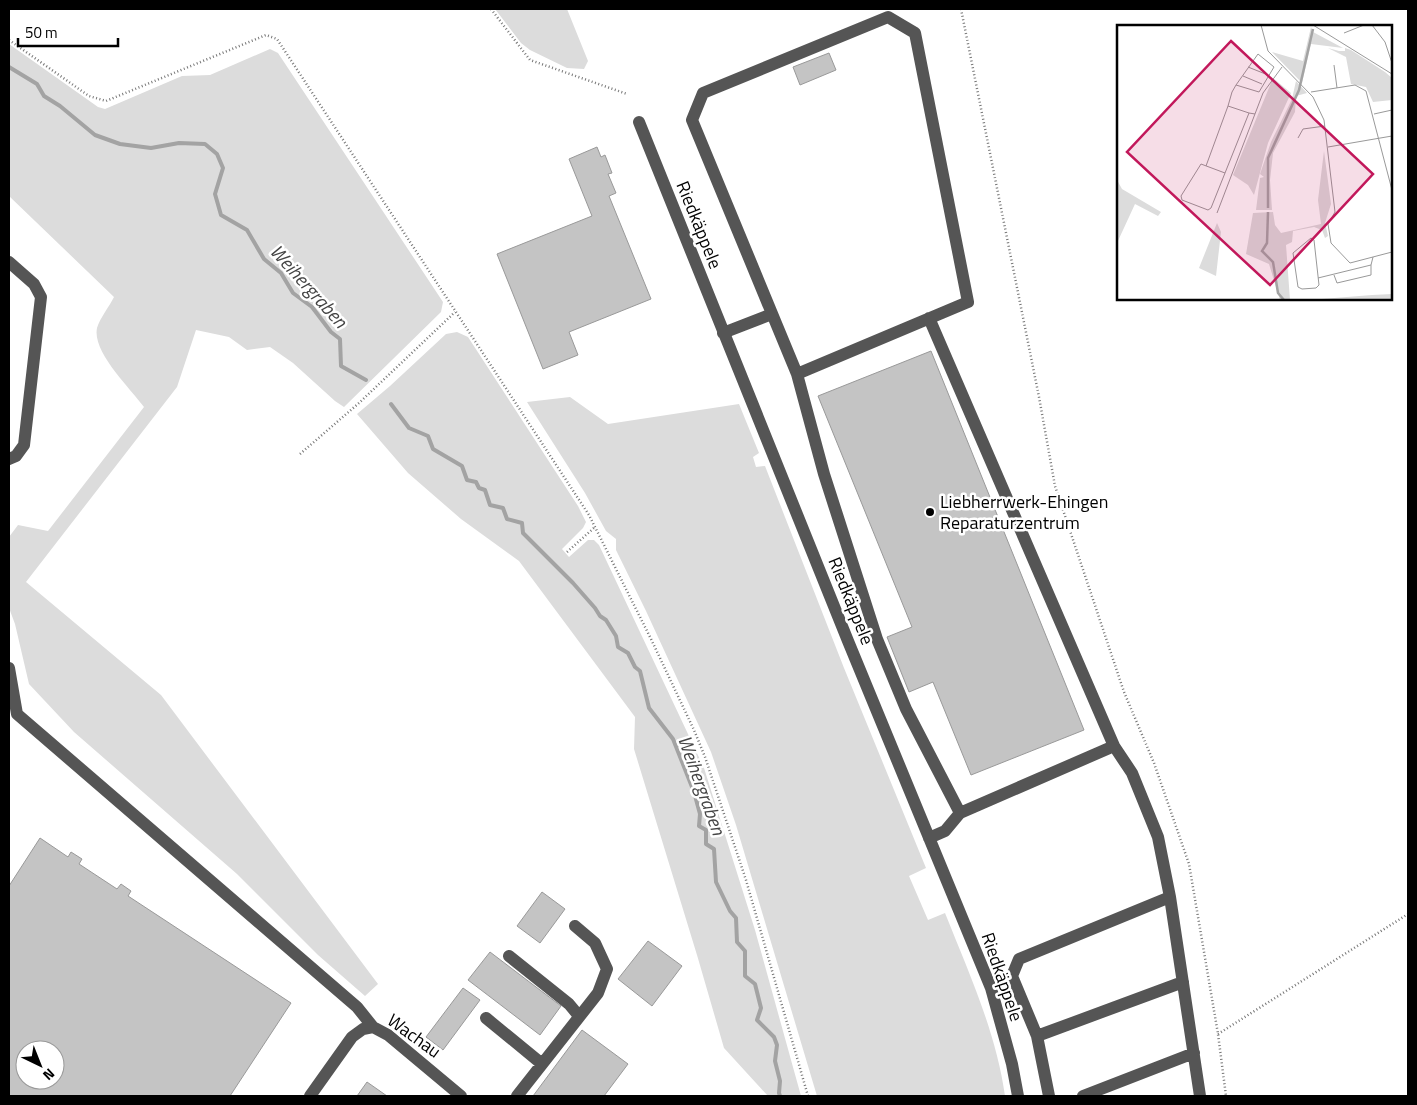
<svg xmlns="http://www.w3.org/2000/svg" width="1417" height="1105" font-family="'Titillium Web',sans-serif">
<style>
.green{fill:#dcdcdc}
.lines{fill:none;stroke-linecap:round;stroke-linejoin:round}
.stream{stroke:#a3a3a3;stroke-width:4}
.building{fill:#c4c4c4;stroke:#999;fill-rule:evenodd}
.path{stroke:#777;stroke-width:2.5;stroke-dasharray:1 2.5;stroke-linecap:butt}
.minor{stroke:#555;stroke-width:12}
.poi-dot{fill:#000;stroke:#fff;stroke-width:2}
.labels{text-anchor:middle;stroke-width:5;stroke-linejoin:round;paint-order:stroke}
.street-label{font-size:18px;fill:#000;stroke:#fff}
.poi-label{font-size:18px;fill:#000;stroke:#fff;text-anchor:start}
.water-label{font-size:19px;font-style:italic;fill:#444;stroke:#fff}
.inset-river{fill:none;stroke:#a3a3a3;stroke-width:2.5}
.inset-road{fill:none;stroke:#999;stroke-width:1}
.view{fill:#c2185b;fill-opacity:0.15;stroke:#c2185b;stroke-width:2.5}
.inset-edge{fill:none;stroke:#000;stroke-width:2.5}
</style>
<rect width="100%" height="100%" fill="#fff"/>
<path class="green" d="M 495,9 L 567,9 L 588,61 L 584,69 L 567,68 L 530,50 L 521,43 Z
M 9,44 L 98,107 L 105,109 L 182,76 L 210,75 L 270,49 L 278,53 L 443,302 L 441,312 L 344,407 L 335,401 L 293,363 L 270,347 L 247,350 L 229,337 L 196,330 L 177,387 L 26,582 L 161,695 L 378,984 L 365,996 L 318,955 L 237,874 L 74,732 L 29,684 L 15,624 L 9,608 L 9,537 L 18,525 L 48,531 L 144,407 C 130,388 92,352 97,328 C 100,318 109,307 114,297 L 9,196 Z
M 457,332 L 468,337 L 578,506 L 586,522 L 583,528 L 562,549 L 569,557 L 588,540 L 594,540 L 599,545 L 704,768 L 755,930 L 801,1096 L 768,1096 L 724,1048 L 697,955 L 634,749 L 635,717 L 519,561 L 461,519 L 408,473 L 357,414 L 390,386 L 446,334 Z
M 570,397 L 608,424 L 739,404 L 759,453 L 753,457 L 756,467 L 765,466 L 844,668 L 926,868 L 909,876 L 928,920 L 945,913 C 969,973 996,1032 1005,1096 L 817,1096 L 736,825 L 711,752 L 646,611 L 616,550 L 616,539 L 606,531 L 585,493 L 527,402 Z"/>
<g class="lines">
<path class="stream" d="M 9,67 L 37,84 L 44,96 L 60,106 L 95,135 L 120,144 L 151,148 L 179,143 L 205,144 L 217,154 L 223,168 L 215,194 L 221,215 L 247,230 L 264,259 L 281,273 L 293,293 L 312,307 L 331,332 L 340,339 L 341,366 L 366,380
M 391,404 L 409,428 L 428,436 L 433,449 L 462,466 L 467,480 L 476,482 L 479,488 L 485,490 L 490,505 L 503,508 L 507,519 L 522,523 L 523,533 L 573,583 L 595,608 L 600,616 L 606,620 L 616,636 L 618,647 L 628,653 L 635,667 L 640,671 L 649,708 L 673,739 L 694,792 L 700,814 L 699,826 L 706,830 L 706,844 L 714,849 L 716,882 L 730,911 L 736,918 L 737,942 L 745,951 L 745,976 L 755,984 L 761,1008 L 757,1020 L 774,1037 L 777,1045 L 775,1061 L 780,1081 L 779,1093 L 780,1096"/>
</g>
<path class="building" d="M 829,53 L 836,70 L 800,85 L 793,67 Z
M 597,147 L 601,157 L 605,155 L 612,173 L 608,174 L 616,193 L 609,196 L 651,299 L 569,332 L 578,355 L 543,369 L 497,254 L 592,216 L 569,159 Z
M 931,351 L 1084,730 L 971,775 L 933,682 L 909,692 L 887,637 L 912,627 L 818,396 Z
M 40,838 L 68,857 L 71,852 L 82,859 L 79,864 L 117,889 L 121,884 L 131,891 L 128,896 L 291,1003 L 230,1096 L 9,1096 L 9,886 ZM 25,1050 L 55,1050 L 55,1080 L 25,1080 Z
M 542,892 L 565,909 L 540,943 L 517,926 Z
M 648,941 L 682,966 L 652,1006 L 618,979 Z
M 490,952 L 561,1006 L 540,1035 L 468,980 Z
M 463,988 L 480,1000 L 443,1050 L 426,1037 Z
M 582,1030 L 628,1064 L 604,1096 L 533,1096 Z
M 367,1082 L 387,1096 L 357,1096 Z"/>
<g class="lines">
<path class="path" d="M 491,9 L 530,60 L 627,94
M 961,9 L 1039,397 L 1055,486 L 1124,692 L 1154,763 L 1189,864 L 1218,1034 L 1226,1096
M 9,40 L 89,96 L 106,101 L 266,35 L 277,39 L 589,515 L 651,639 L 694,730 L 705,757 L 746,880 L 808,1096
M 300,454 L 359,403 L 455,312
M 567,552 L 595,527
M 1218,1034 L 1408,914"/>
<path class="minor" d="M 888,17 L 915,33 L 968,302 L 797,374 L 692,120 L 703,93 Z
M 639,122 L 848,641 L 991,988 L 1012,1064 L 1018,1096
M 9,262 L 34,284 L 41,297 L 24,445 L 16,456 L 9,459
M 929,318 L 1114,746 L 960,813
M 723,333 L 772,314
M 797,374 L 824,474 L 877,639 L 906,709 L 960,813 L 945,831 L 929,838
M 9,668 L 17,714 L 357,1007 L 373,1027 L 388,1035 L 461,1096
M 1114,746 L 1132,773 L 1158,837 L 1170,897 L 1200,1096
M 509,956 L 569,1004 L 579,1016
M 486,1018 L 542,1064
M 1037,1036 L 1183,982
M 310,1096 L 352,1037 L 363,1029 L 373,1027
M 517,1096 L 598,993 L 607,969 L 595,943 L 575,926
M 1049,1096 L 1037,1036 L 1012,976 L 1019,959 L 1170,897
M 1083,1096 L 1194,1053"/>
</g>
<circle class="poi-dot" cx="930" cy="512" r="5"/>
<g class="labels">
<g class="street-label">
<text transform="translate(699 225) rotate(68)" y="6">Riedkäppele</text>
<text transform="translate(851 601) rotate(68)" y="6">Riedkäppele</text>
<text transform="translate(1002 977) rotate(71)" y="6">Riedkäppele</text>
<text transform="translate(414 1036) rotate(36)" y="6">Wachau</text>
</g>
<g class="poi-label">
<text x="940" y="508">Liebherrwerk-Ehingen<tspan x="940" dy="21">Reparaturzentrum</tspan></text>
</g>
<g class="water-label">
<text transform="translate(309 286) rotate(48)" y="7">Weihergraben</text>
<text transform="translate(702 785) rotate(70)" y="7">Weihergraben</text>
</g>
</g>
<g transform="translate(1117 25)">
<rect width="275" height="275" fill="#fff"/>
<path d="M 194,2 L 196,7 L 226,23 L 194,19 L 185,58 L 155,27 L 186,36 ZM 211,23 L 222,26 L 228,26 L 228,23 L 234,25 L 268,47 L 275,53 L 275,75 L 256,77 L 249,62 L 234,59 L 229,32 ZM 156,53 L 174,68 L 151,118 L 137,170 L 131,160 L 116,150 ZM 179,56 L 190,68 L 179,71 L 178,87 L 156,128 L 153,155 L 155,185 L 139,185 L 143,153 L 147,152 L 143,149 L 154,117 L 175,74 ZM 207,126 L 214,179 L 208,198 L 211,211 L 208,213 L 205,205 L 197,202 L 176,206 L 175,217 L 169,220 L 173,275 L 163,275 L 152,239 L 129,229 L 136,188 L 156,187 L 158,200 L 164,208 L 204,199 L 201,175 ZM 0,155 L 5,164 L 44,187 L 41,191 L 18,179 L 0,218 ZM 100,198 L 104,207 L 99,251 L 82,243 ZM 275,269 L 275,275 L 192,275 L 255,270 Z" fill="#dcdcdc"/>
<path class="inset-river" d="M 151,183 L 151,133 L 182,65 L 196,4M 151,187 L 150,218 L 145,226 L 156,237 L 161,268 L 167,275"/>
<path class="inset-road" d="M 144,0 L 151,26 L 196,72 L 207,95 L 218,187 L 211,199 L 214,218 L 233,238 L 275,227M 196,0 L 275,49M 255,0 L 268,17 L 275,38M 227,8 L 247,0M 217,40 L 220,63M 131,42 L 151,50M 126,51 L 145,59M 194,67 L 238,60 L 249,66 L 275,165M 111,81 L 115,67 L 119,60 L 141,29 L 157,42 L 142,67 L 119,60M 257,89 L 275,85M 181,113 L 186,104 L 208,101M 211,122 L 275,111M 84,139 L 108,148 L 94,183 L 91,185 L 65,175 L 64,171 ZM 89,141 L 111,81 L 132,88M 108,148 L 132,88 L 138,89M 100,188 L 146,68 L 165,42M 194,213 L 197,215 L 202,260 L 199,263 L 185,264 L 181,262 L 176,228 ZM 217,250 L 220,258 L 254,250 L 254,240M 201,253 L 254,240 L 256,232"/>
<path class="view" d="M 114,16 L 256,149 L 153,260 L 10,127 Z"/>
<rect width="275" height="275" class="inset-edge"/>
</g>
<rect width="1417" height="1105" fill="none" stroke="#000000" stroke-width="20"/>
<g transform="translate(40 1065) rotate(137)"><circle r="24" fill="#ffffff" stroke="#999999"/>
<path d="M0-4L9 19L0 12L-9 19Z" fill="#000000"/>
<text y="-8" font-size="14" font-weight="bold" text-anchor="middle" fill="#000000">N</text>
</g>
<path d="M18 38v8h100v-8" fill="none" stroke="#000000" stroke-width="2.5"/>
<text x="25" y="38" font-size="15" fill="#000000" stroke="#ffffff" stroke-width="4" paint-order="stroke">50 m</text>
</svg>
